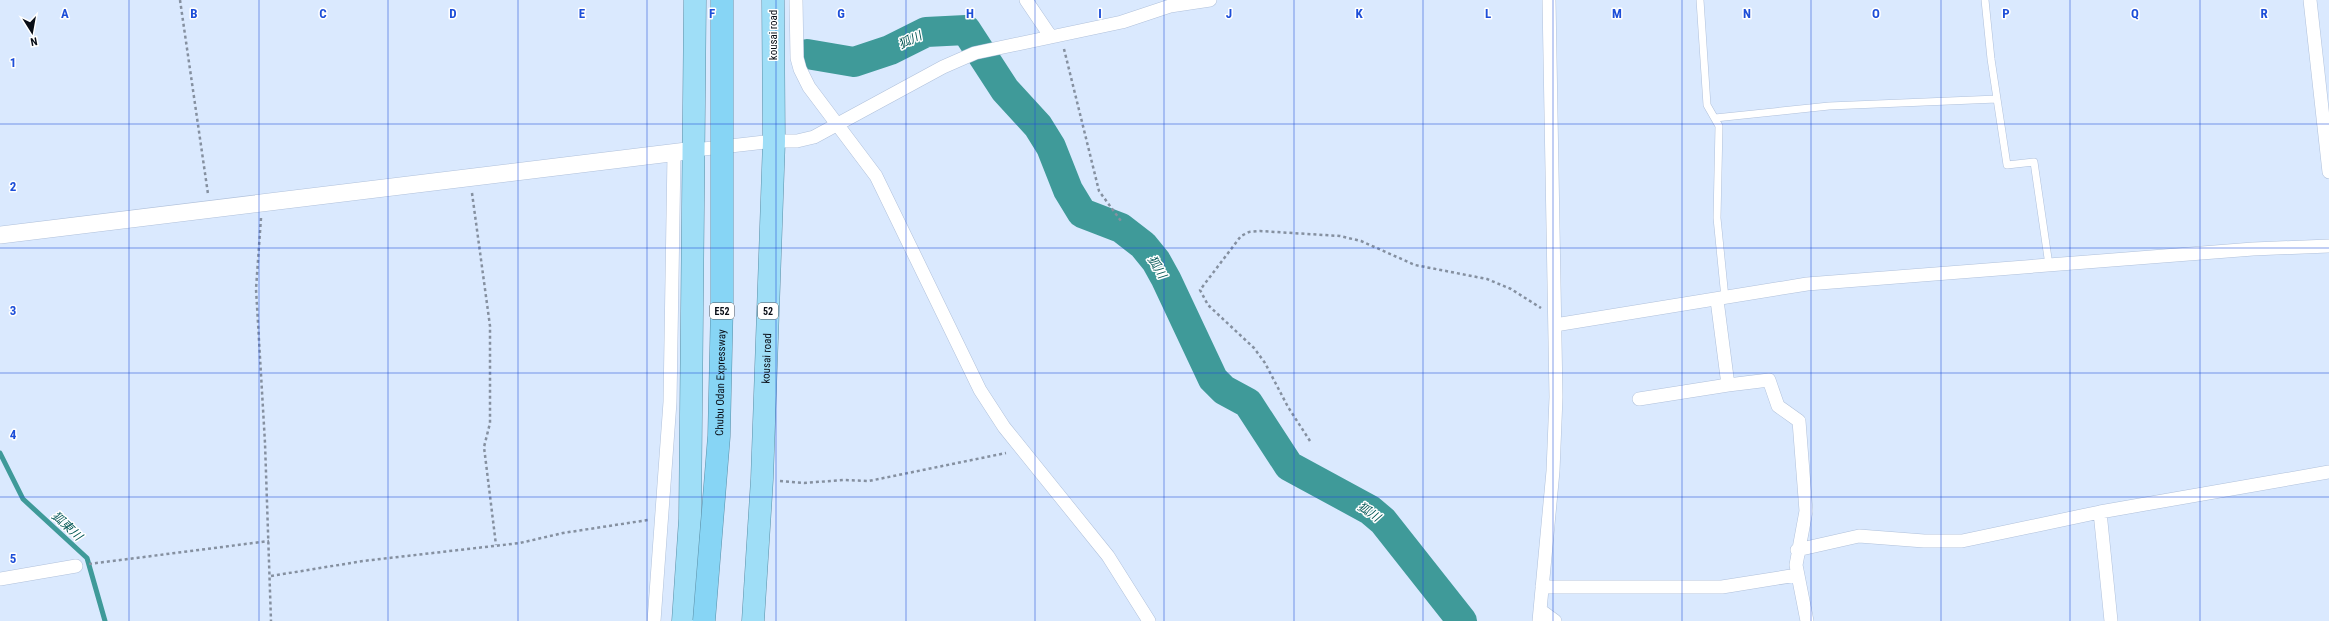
<svg xmlns="http://www.w3.org/2000/svg" width="2329" height="621" font-family="'Roboto Condensed','Noto Sans JP',sans-serif">
<style>
.lines{fill:none;stroke-linecap:round;stroke-linejoin:round}
.stream{stroke:#3f9a99;stroke-width:5}
.river{stroke:#3f9a99;stroke-width:30}
.service-casing{stroke:#b0c1db;stroke-width:8}
.minor-casing{stroke:#b0c1db;stroke-width:14}
.tertiary-casing{stroke:#b0c1db;stroke-width:18}
.trunk-casing{stroke:#5b8fa7;stroke-width:23}
.path{stroke:#8590a0;stroke-width:2.5;stroke-dasharray:3 3;stroke-linecap:butt}
.service{stroke:#fff;stroke-width:7}
.minor{stroke:#fff;stroke-width:13}
.tertiary{stroke:#fff;stroke-width:17}
.trunk{stroke:#9fdef7;stroke-width:22}
.motorway-bridge-casing{stroke:#5b8fa7;stroke-width:23;stroke-linecap:butt}
.motorway-bridge{stroke:#87d5f5;stroke-width:22}
.grid{fill:none;stroke:#1d4ed8;stroke-width:1;stroke-opacity:0.55}
.labels{text-anchor:middle;stroke-width:3;stroke-linejoin:round;paint-order:stroke}
.shield{fill:#fff;stroke:#52565c;stroke-width:1}
.shield-label{font-size:10px;font-weight:bold;fill:#080d16}
.street-label{font-size:11px;fill:#080d16;stroke:#fff}
.water-label{font-size:12px;font-style:italic;fill:#025655;stroke:#fff}
.grid-label{font-size:13px;text-anchor:middle;font-weight:bold;fill:#1d4ed8;stroke:#fff;stroke-width:3;stroke-linejoin:round;paint-order:stroke}
</style>
<rect width="100%" height="100%" fill="#dae9fe"/>
<g class="lines">
<path class="stream" d="M 0,453 L 23,499 L 87,558 L 105,621"/>
<path class="river" d="M 807,54 L 854,62 L 890,50 L 926,32 L 966,30 L 1005,90 L 1038,126 L 1051,147 L 1068,190 L 1082,213 L 1121,228 L 1143,245 L 1156,261 L 1166,279 L 1213,379 L 1224,390 L 1248,403 L 1289,466 L 1370,510 L 1383,521 L 1462,621"/>
<g class="service-casing">
<path id="service" d="M 1700,0 L 1707,105 L 1719,126 L 1717,218 L 1725,298
M 1985,0 L 1991,59 L 2007,165 L 2034,162 L 2049,265
M 1715,118 L 1829,106 L 1997,99"/>
</g>
<g class="minor-casing">
<path id="minor" d="M 796,0 L 797,58 L 800,69 L 809,87 L 876,176 L 980,390 L 1004,427 L 1108,556 L 1149,621
M 1026,0 L 1051,37
M 2310,0 L 2329,172
M 695,150 L 774,141 L 797,141 L 814,137 L 943,67 L 975,53 L 1122,22 L 1170,6 L 1210,0
M 1717,300 L 1728,385 L 1769,380 L 1778,406 L 1799,421 L 1806,511 L 1796,565 L 1807,621
M 1555,325 L 1807,284 L 2253,249 L 2329,246
M 1639,399 L 1728,385
M 2100,512 L 2111,621
M 1797,550 L 1859,536 L 1924,541 L 1962,541 L 2100,512 L 2329,472
M 0,579 L 76,566
M 1542,587 L 1722,587 L 1797,575
M 1540,610 L 1555,621
M 654,621 L 670,402 L 674,154
M 1539,621 L 1553,471 L 1556,397 L 1549,0"/>
</g>
<g class="tertiary-casing">
<path id="tertiary" d="M 0,235 L 695,150"/>
</g>
<g class="trunk-casing">
<g id="trunk">
<path d="M 683,621 L 690,519 L 695,0"/>
<path id="s1" d="M 753,621 L 762,479 L 769,283 L 774,141 L 773,0"/>
</g>
</g>
<path class="path" d="M 180,0 L 208,194
M 1064,49 L 1099,191 L 1121,221
M 472,193 L 490,326 L 490,423 L 484,447 L 496,545
M 261,218 L 256,289 L 265,443 L 271,621
M 1310,441 L 1288,407 L 1265,363 L 1254,348 L 1208,305 L 1200,290 L 1241,236 L 1249,232 L 1260,231 L 1340,236 L 1361,241 L 1415,265 L 1487,279 L 1511,289 L 1541,308
M 780,481 L 804,483 L 843,480 L 869,481 L 1006,453
M 89,564 L 269,541
M 271,576 L 363,561 L 520,543 L 563,533 L 648,520"/>
<use href="#service" class="service"/>
<use href="#minor" class="minor"/>
<use href="#tertiary" class="tertiary"/>
<use href="#trunk" class="trunk"/>
<g class="motorway-bridge-casing">
<g id="motorway-bridge">
<path id="s2" d="M 704,621 L 719,436 L 722,304 L 722,0"/>
</g>
</g>
<use href="#motorway-bridge" class="motorway-bridge"/>
</g>
<path class="grid" d="M 129,0 L 129,621M 259,0 L 259,621M 388,0 L 388,621M 518,0 L 518,621M 647,0 L 647,621M 776,0 L 776,621M 906,0 L 906,621M 1035,0 L 1035,621M 1164,0 L 1164,621M 1294,0 L 1294,621M 1423,0 L 1423,621M 1553,0 L 1553,621M 1682,0 L 1682,621M 1811,0 L 1811,621M 1941,0 L 1941,621M 2070,0 L 2070,621M 2200,0 L 2200,621M 0,124 L 2329,124M 0,248 L 2329,248M 0,373 L 2329,373M 0,497 L 2329,497"/>
<g class="labels">
<g class="shield">
<rect x="710" y="303" width="24" height="16" rx="3"/>
<rect x="758" y="303" width="20" height="16" rx="3"/>
</g>
<g class="shield-label">
<text x="722" y="315">E52</text>
<text x="768" y="315">52</text>
</g>
<g class="street-label">
<text transform="translate(773 35) rotate(-90)" y="4">kousai road</text>
<text dy="4" stroke="none"><textPath href="#s1" startOffset="263">kousai road</textPath></text>
<text dy="4" stroke="none"><textPath href="#s2" startOffset="239">Chubu Odan Expressway</textPath></text>
</g>
<g class="water-label">
<text transform="translate(910 40) rotate(-25)" y="4">狐川</text>
<text transform="translate(1157 267) rotate(59)" y="4">狐川</text>
<text transform="translate(1369 512) rotate(34)" y="4">狐川</text>
<text transform="translate(67 526) rotate(43)" y="4">狐東川</text>
</g>
</g>
<g class="grid-label">
<text x="65" y="18">A</text>
<text x="194" y="18">B</text>
<text x="323" y="18">C</text>
<text x="453" y="18">D</text>
<text x="582" y="18">E</text>
<text x="712" y="18">F</text>
<text x="841" y="18">G</text>
<text x="970" y="18">H</text>
<text x="1100" y="18">I</text>
<text x="1229" y="18">J</text>
<text x="1359" y="18">K</text>
<text x="1488" y="18">L</text>
<text x="1617" y="18">M</text>
<text x="1747" y="18">N</text>
<text x="1876" y="18">O</text>
<text x="2006" y="18">P</text>
<text x="2135" y="18">Q</text>
<text x="2264" y="18">R</text>
<text x="13" y="67">1</text>
<text x="13" y="191">2</text>
<text x="13" y="315">3</text>
<text x="13" y="439">4</text>
<text x="13" y="563">5</text>
</g>
<g transform="translate(32 32) rotate(169)" stroke="#ffffff" stroke-width="3" paint-order="stroke">
<path d="M0-3L7 15L0 10L-7 15Z" fill="#080d16"/>
<text y="-6" font-size="11" font-weight="bold" text-anchor="middle" fill="#080d16">N</text>
</g>
</svg>
